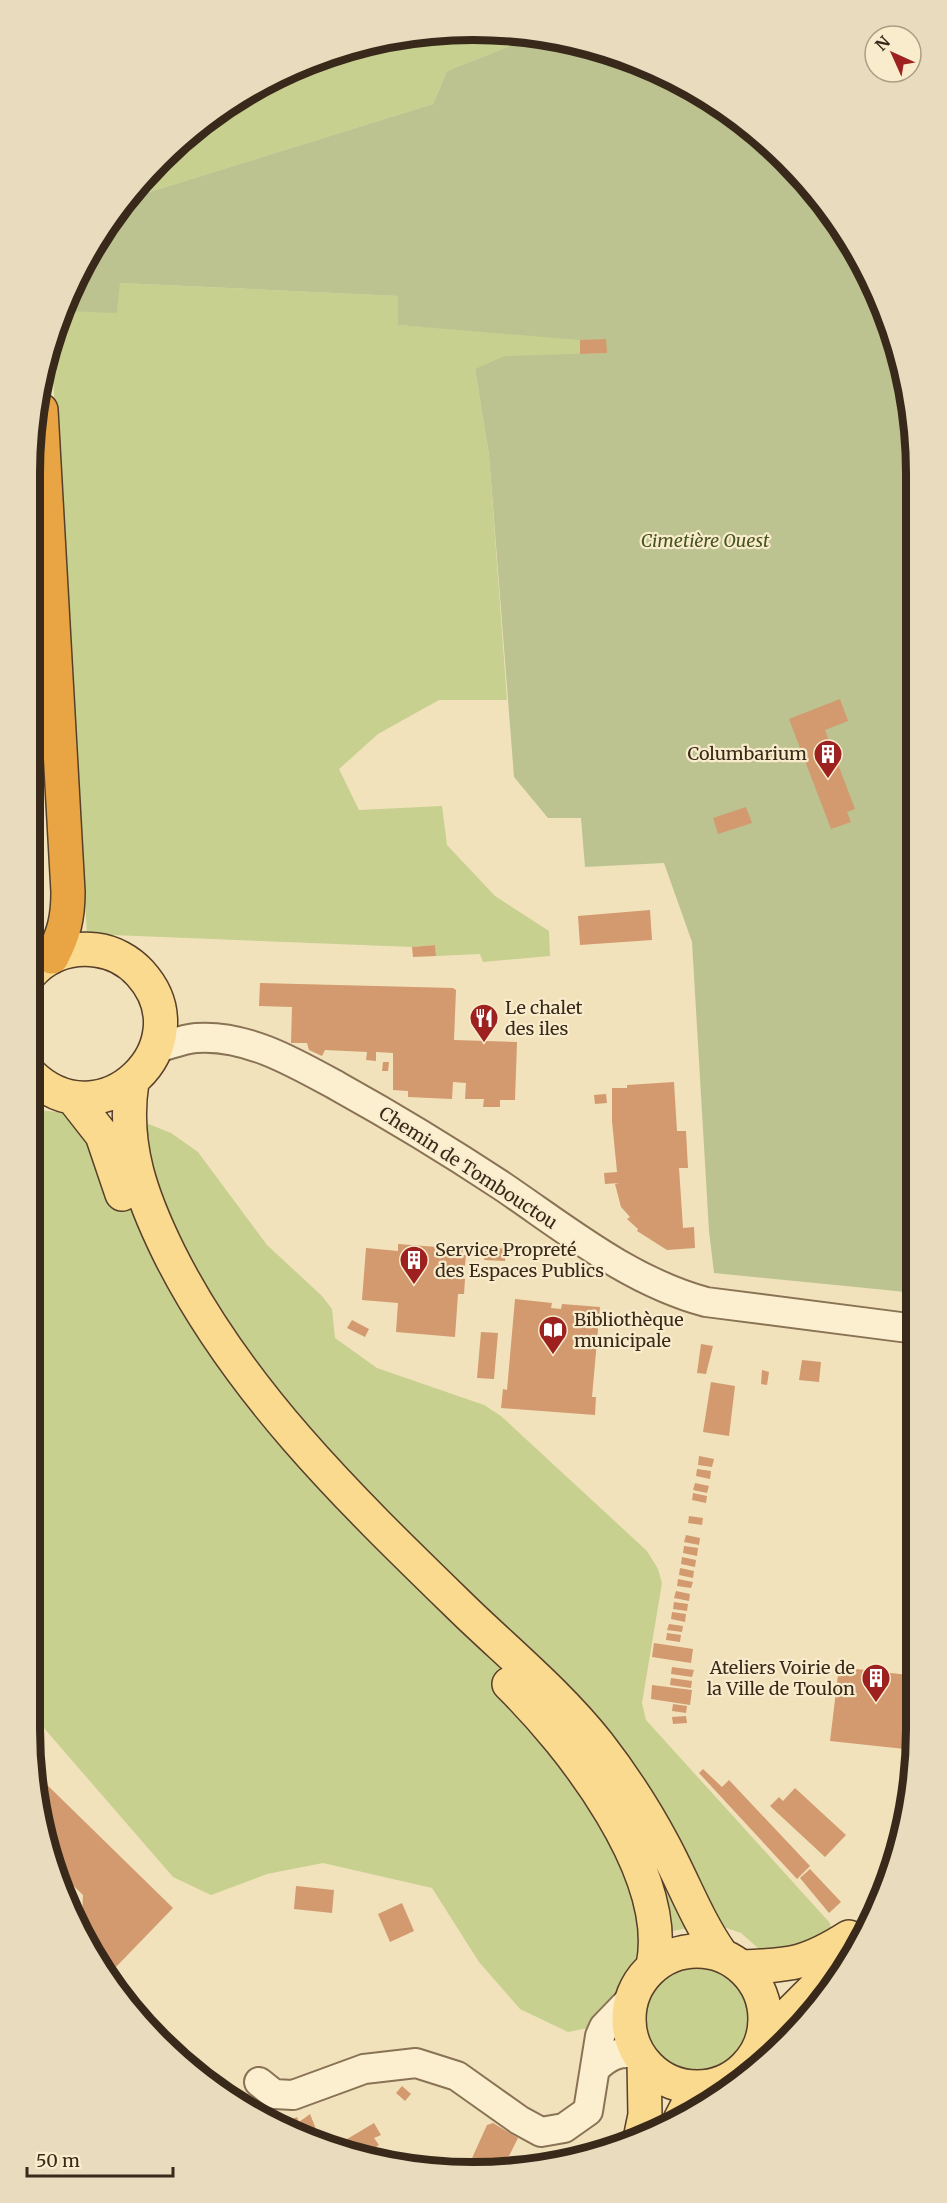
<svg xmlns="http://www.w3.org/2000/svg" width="947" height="2203" font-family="Merriweather,serif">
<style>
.green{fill:#c7d08f}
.cemetery{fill:#bcc390}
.building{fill:#d29a6e}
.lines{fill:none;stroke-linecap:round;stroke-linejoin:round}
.minor-casing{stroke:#8a7254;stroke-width:32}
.major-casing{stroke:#573f29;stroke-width:36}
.highway-casing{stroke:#573f29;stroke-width:36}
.minor{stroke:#fbefcf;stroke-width:28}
.major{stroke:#f9da8f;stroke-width:33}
.highway{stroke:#e9a444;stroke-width:33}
.labels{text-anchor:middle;stroke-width:4.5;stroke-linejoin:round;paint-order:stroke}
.park-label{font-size:18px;font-style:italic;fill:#47561f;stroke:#f8eccc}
.poi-label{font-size:18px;fill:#38291a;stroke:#f8eccc;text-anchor:start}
.street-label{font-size:18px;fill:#38291a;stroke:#f8eccc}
.rim{fill:none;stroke:#38291a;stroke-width:8}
</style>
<rect width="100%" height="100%" fill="#f1e2bc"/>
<path class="green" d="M 445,31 L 538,35 L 447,71 L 433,104 L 127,199 C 179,127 273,68 359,45 C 387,38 417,36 445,31 Z
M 120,283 L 399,296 L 398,325 L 606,339 L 607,353 L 580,354 L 475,369 L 489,455 L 507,700 L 439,700 L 378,734 L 339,769 L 359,810 L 442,806 L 447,845 L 495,896 L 549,931 L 550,956 L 483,962 L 480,954 L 436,956 L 435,945 L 412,947 L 87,934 L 51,344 L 54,331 L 63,309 Z
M 30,1109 L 141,1121 L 171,1133 L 198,1152 L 267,1245 L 322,1296 L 332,1309 L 335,1338 L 377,1368 L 484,1405 L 501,1416 L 647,1551 L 658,1569 L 662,1583 L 642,1703 L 646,1720 L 830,1923 L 832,1937 L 765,1954 L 741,1933 L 712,1923 L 673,1931 L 642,1951 L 625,1972 L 614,2012 L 598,2026 L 568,2032 L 520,2009 L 479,1962 L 432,1888 L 323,1863 L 267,1874 L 211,1895 L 173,1877 L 30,1712 Z
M643 2018a54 54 0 1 1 108 0a54 54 0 1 1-108 0Z"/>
<path class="cemetery" d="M 538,35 L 616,54 L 743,121 L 825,203 L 883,303 L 913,415 L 916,1293 L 714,1273 L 709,1231 L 692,942 L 664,863 L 585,867 L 581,818 L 548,818 L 514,777 L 489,455 L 475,369 L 505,356 L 606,353 L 606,340 L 580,340 L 398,325 L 398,296 L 120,283 L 117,313 L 64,311 L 90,251 L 127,199 L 433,104 L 447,71 Z"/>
<path class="building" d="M 606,339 L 607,353 L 580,354 L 580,340 Z
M 840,699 L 848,721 L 825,730 L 855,809 L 847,812 L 851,822 L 831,829 L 789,719 Z
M 746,807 L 752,823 L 718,834 L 713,818 Z
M 650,910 L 652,940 L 580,945 L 578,916 Z
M 435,945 L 436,956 L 413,957 L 412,947 Z
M 260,983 L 453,988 L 456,990 L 454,1040 L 517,1042 L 515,1100 L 500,1100 L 500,1107 L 483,1107 L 484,1099 L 465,1099 L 466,1083 L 453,1082 L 452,1099 L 408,1097 L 408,1091 L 393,1090 L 393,1053 L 376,1052 L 376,1061 L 366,1060 L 367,1052 L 325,1050 L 322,1056 L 309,1050 L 307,1043 L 291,1043 L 292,1007 L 259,1006 Z
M 383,1062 L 389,1062 L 388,1071 L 382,1071 Z
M 674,1082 L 677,1131 L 686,1131 L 688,1168 L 679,1168 L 683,1228 L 694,1227 L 695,1248 L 667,1250 L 637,1231 L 638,1229 L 627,1219 L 630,1217 L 621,1207 L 615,1184 L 619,1183 L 605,1184 L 604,1173 L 617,1172 L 612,1121 L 612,1088 L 627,1088 L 627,1085 Z
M 606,1094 L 607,1103 L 595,1104 L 594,1095 Z
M 398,1244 L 463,1249 L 462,1255 L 466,1255 L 464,1276 L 460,1278 L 465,1279 L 464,1294 L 458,1294 L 455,1337 L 396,1332 L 398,1303 L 362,1300 L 366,1248 L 398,1251 Z
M 486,1246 L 506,1249 L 505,1261 L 484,1260 Z
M 515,1299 L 552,1303 L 551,1308 L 561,1309 L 562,1304 L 600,1307 L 592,1397 L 596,1397 L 595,1415 L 501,1408 L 503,1389 L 507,1390 Z
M 352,1320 L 369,1329 L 365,1337 L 347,1328 Z
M 481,1332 L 498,1333 L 494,1379 L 477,1378 Z
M 701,1344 L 713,1346 L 706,1374 L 697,1373 Z
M 802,1360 L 821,1362 L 819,1382 L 799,1380 Z
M 762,1370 L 769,1372 L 767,1385 L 761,1384 Z
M 711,1382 L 735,1386 L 729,1436 L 703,1432 Z
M 699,1456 L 714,1459 L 712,1467 L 698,1465 Z
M 697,1469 L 711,1471 L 710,1479 L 696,1476 Z
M 695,1483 L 709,1486 L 707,1493 L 693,1490 Z
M 693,1493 L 707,1496 L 706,1503 L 692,1500 Z
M 689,1516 L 703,1518 L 702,1525 L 688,1523 Z
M 686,1535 L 700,1538 L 699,1545 L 684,1542 Z
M 684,1546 L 698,1548 L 697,1556 L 683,1553 Z
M 682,1557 L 696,1560 L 695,1567 L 681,1564 Z
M 680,1568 L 694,1571 L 693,1578 L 679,1575 Z
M 678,1579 L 693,1582 L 691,1588 L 677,1586 Z
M 676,1591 L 690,1594 L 689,1601 L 674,1598 Z
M 674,1602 L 688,1604 L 687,1611 L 673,1609 Z
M 672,1612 L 686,1614 L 685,1622 L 671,1619 Z
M 669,1624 L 683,1626 L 682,1632 L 667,1630 Z
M 667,1633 L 681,1635 L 680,1642 L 666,1640 Z
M 654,1643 L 693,1649 L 691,1663 L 652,1657 Z
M 672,1667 L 694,1670 L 692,1677 L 671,1674 Z
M 839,1667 L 917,1676 L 917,1730 L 914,1750 L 830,1741 Z
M 671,1678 L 692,1681 L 691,1688 L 670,1685 Z
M 652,1685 L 692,1690 L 690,1705 L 651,1699 Z
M 673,1704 L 687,1706 L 686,1713 L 672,1711 Z
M 686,1716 L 687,1723 L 673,1724 L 672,1717 Z
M 703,1769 L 722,1787 L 729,1780 L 810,1866 L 797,1879 L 699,1773 Z
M 38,1776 L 173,1908 L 114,1969 L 84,1940 L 81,1933 L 83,1895 L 52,1865 Z
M 795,1788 L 846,1835 L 825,1857 L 770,1806 L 779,1797 L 783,1801 Z
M 810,1869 L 841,1902 L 829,1913 L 800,1878 Z
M 296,1886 L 334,1890 L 332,1913 L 294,1909 Z
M 402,1903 L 414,1931 L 390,1942 L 378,1914 Z
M 402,2086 L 411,2094 L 405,2101 L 396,2093 Z
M 310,2114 L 316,2129 L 305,2134 L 297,2131 L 292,2119 L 297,2117 L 299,2122 Z
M 374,2123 L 381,2135 L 374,2138 L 379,2145 L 366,2154 L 363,2155 L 337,2145 Z
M 493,2123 L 518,2138 L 505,2164 L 513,2169 L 468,2167 L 487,2125 Z"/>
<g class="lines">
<g class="minor-casing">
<path id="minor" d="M 156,1048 C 169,1045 183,1039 196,1038 C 247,1034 297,1064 339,1087 C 395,1118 449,1151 502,1186 C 567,1230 629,1281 706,1302 L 916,1329
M 595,2069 C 609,2055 619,2051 638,2054
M 259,2082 L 274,2094 L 293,2095 L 364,2069 L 416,2063 L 457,2076 L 519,2120 L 541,2132 L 564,2128 L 588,2111 L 600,2036 L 604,2027 L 631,1999"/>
</g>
<g class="major-casing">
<path id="major" d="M 30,1074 C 101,1145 205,1044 140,973 C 129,961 113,952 96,950 C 71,947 47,955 30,974
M 132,1082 C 122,1145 142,1198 169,1253 C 240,1395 356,1505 468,1614 C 512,1656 561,1697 598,1744 C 622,1775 645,1810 663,1844 C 683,1881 697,1920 721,1954
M 73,1098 L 102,1135 L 122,1194
M 509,1684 C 571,1745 672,1873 653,1966
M629 2019a68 68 0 1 1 136 0a68 68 0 1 1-136 0Z
M 742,1967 C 791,1965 807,1964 849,1937
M 761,2042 L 863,1940
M 680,2120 L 697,2087
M 640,2139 L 645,2115 L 644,2062"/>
</g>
<g class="highway-casing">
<path id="highway" d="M 41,410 L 68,892 C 68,918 64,934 52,957"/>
</g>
<use href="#minor" class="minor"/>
<use href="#major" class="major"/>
<use href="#highway" class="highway"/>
</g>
<defs>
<g id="building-pin" transform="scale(1.5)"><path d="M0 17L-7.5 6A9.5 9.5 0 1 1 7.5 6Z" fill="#9d211f" stroke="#f8eccc"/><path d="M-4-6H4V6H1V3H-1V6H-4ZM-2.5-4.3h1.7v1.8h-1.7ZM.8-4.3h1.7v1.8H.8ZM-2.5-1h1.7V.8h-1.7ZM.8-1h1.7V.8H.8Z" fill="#fff"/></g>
<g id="restaurant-pin" transform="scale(1.5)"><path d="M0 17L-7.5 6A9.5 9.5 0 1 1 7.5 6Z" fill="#9d211f" stroke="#f8eccc"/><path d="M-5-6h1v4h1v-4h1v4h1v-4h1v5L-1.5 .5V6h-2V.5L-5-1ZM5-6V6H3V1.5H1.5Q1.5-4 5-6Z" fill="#fff"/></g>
<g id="library-pin" transform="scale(1.5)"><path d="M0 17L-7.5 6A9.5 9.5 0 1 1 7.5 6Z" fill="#9d211f" stroke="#f8eccc"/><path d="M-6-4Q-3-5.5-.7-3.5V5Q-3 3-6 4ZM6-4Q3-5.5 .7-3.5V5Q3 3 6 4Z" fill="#fff"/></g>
</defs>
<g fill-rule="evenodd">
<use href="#building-pin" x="828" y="754"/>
<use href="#restaurant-pin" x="484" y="1018"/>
<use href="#building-pin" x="414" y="1260"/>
<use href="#library-pin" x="553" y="1330"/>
<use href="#building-pin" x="876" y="1678"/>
</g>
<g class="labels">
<g class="park-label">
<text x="705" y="547">Cimetière Ouest</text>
</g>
<g class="poi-label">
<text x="807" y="760" text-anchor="end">Columbarium</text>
<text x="505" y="1014">Le chalet<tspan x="505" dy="21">des iles</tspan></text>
<text x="435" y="1256">Service Propreté<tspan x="435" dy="21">des Espaces Publics</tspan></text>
<text x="574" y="1326">Bibliothèque<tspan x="574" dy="21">municipale</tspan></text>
<text x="855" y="1674" text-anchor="end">Ateliers Voirie de<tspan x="855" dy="21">la Ville de Toulon</tspan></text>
</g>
<g class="street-label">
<text transform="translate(468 1168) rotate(33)" y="6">Chemin de Tombouctou</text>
</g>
</g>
<path d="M0 0H947V2203H0ZM473 40H473A433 433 0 0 1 906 473V1729A433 433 0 0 1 473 2162H473A433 433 0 0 1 40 1729V473A433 433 0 0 1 473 40Z" fill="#e9dcbe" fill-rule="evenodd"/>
<path class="rim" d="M473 40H473A433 433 0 0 1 906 473V1729A433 433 0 0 1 473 2162H473A433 433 0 0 1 40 1729V473A433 433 0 0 1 473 40Z"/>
<g transform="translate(893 54) rotate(315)"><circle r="28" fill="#f8eccc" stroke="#ab9e85" stroke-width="1.5"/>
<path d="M0-4.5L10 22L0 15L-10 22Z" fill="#9d211f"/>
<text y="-9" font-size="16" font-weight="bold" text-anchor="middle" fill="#38291a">N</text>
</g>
<path d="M27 2167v9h146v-9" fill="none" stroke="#38291a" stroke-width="3"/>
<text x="36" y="2167" font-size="18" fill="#38291a" stroke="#f8eccc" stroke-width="4.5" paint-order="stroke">50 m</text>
</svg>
